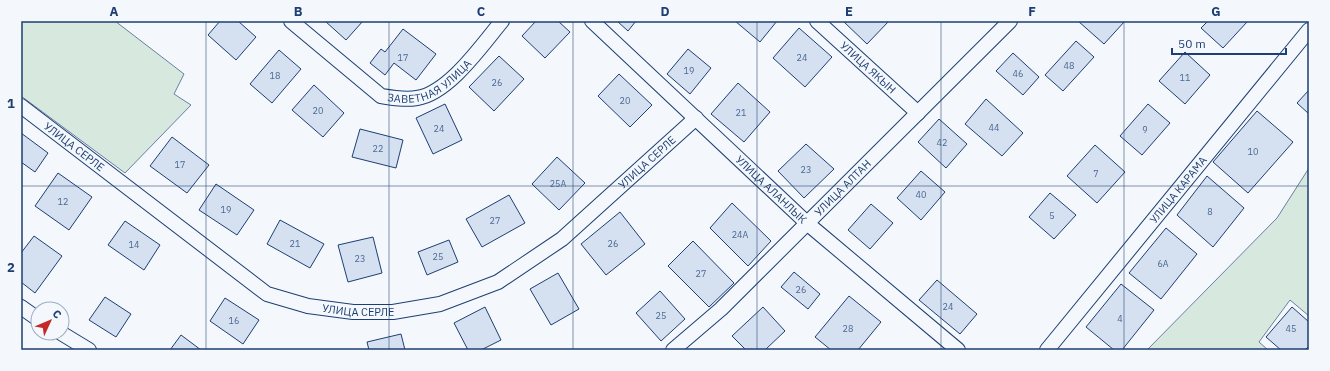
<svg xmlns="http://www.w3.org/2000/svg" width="1330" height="371" font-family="'IBM Plex Sans',sans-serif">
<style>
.green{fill:#d7e8df;stroke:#687fa3}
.building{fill:#d5e0f0;stroke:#1d3f73}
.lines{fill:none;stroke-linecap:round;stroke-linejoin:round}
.minor-casing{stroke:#1d3f73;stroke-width:16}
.minor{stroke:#f4f7fb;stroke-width:14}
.grid{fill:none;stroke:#1d3f73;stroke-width:1;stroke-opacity:0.55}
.labels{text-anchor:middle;stroke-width:3;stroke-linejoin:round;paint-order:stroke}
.number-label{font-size:9px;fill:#4b6792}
.street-label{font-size:11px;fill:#1d3f73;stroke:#f4f7fb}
.neatline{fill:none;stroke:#1d3f73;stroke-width:1.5}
.grid-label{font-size:13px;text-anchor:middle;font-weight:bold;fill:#1d3f73}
</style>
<rect width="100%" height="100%" fill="#f4f7fb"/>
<path class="green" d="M 21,21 L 115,21 L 184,74 L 174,94 L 191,105 L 125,173 L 21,96 Z
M 1309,168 L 1309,316 L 1290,300 L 1259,342 L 1268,350 L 1147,350 L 1277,218 Z"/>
<path class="building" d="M 220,21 L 238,21 L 256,37 L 236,60 L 208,35 Z
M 325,21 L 363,21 L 346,40 Z
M 536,21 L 558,21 L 570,32 L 545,58 L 522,36 Z
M 617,21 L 636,21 L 628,31 Z
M 735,21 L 777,21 L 760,42 Z
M 843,21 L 889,21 L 867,44 Z
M 1078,21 L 1125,21 L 1104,44 Z
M 1208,21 L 1245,21 L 1247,22 L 1223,48 L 1201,28 Z
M 799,28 L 832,57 L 805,87 L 773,58 Z
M 403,29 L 436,54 L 416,80 L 394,63 L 385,75 L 370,63 L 381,49 L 385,52 Z
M 1076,41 L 1094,57 L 1063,91 L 1045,75 Z
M 688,49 L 711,68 L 690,94 L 667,74 Z
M 279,50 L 301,69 L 272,103 L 250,84 Z
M 1185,52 L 1210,75 L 1185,104 L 1159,81 Z
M 1013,53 L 1039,77 L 1023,95 L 996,71 Z
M 499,56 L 524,79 L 494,111 L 469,87 Z
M 619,74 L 652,105 L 630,127 L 598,96 Z
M 738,83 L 770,112 L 744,142 L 711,114 Z
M 314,85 L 344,113 L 323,137 L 292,110 Z
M 1309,90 L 1309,114 L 1297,103 Z
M 986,99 L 1023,133 L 1002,156 L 965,124 Z
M 445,104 L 462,140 L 433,154 L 416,118 Z
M 1148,104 L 1170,123 L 1142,155 L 1120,136 Z
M 1257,111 L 1293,142 L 1248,193 L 1213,162 Z
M 939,119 L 967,144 L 946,168 L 918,142 Z
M 360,129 L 403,140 L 396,168 L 352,157 Z
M 21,133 L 48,153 L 35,172 L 21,162 Z
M 172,137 L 209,165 L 187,193 L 150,166 Z
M 806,144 L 834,169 L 804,198 L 778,171 Z
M 1095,145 L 1125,172 L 1097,203 L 1067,176 Z
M 557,157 L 585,183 L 559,210 L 532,184 Z
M 921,171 L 945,192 L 921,220 L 897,198 Z
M 58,173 L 92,197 L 69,230 L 35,206 Z
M 1207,176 L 1244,208 L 1213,247 L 1177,215 Z
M 216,184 L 254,210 L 237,235 L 199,210 Z
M 1050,193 L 1076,215 L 1054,239 L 1029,217 Z
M 509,195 L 525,223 L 482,247 L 466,219 Z
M 732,203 L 771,241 L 748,266 L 710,228 Z
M 871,204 L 893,223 L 870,249 L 848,230 Z
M 620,212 L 645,244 L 606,275 L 581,244 Z
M 280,220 L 324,244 L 310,268 L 267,244 Z
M 125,221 L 160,245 L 144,270 L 108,245 Z
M 1166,228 L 1197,254 L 1161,299 L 1129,273 Z
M 34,236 L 62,256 L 35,293 L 21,282 L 21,253 Z
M 373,237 L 382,273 L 348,282 L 338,245 Z
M 449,240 L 458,262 L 427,275 L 418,252 Z
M 693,241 L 734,283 L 709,307 L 668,266 Z
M 794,272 L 820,294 L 808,309 L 781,287 Z
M 558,273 L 579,309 L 551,325 L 530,289 Z
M 937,280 L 977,314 L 960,334 L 919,300 Z
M 1121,284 L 1154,310 L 1122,350 L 1114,350 L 1086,327 Z
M 660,291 L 685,319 L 661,341 L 636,313 Z
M 849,296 L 881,322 L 858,350 L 831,350 L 815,337 Z
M 105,297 L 131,314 L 116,337 L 89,320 Z
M 225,298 L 259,320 L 243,344 L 210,321 Z
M 485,307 L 501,340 L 481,350 L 468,350 L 454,323 Z
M 763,307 L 785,331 L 765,350 L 746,350 L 732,336 Z
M 1292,307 L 1309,322 L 1309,346 L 1305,350 L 1281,350 L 1266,337 Z
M 401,334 L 405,350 L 369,350 L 367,342 Z
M 181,335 L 201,350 L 170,350 Z"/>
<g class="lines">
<g class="minor-casing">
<g id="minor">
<path id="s1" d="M 291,21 L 381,96 C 393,98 405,100 417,98 C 449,93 482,45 502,21"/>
<path id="s2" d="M 592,21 L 808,224 L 958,350"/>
<path id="s3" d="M 817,21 L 918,113"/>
<path id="s4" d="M 21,106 L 267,294 L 308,306 L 353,312 L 393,312 L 440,304 L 498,282 L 562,239 L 696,118"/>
<path d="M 21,307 L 38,319"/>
<path d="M 61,333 L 89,350"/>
<path id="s5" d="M 673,350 L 721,309 L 1010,21"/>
<path id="s6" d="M 1047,350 L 1309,30"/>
</g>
</g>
<use href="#minor" class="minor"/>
</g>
<path class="grid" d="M 206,21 L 206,350M 389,21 L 389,350M 573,21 L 573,350M 757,21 L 757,350M 941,21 L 941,350M 1124,21 L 1124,350M 21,186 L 1309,186"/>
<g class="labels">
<g class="number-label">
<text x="403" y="61">17</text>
<text x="802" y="61">24</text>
<text x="1069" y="69">48</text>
<text x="689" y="74">19</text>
<text x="1018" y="77">46</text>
<text x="275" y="79">18</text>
<text x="1185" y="81">11</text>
<text x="497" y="86">26</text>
<text x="625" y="104">20</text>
<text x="318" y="114">20</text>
<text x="741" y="116">21</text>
<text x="994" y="131">44</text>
<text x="439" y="132">24</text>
<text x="1145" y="133">9</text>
<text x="942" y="146">42</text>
<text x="378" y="152">22</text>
<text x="1253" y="155">10</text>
<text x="180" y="168">17</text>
<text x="806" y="173">23</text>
<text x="1096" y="177">7</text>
<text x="558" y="187">25А</text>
<text x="921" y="198">40</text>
<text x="63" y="205">12</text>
<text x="226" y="213">19</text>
<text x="1210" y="215">8</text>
<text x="1052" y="219">5</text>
<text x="495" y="224">27</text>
<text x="740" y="238">24А</text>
<text x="295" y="247">21</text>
<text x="613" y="247">26</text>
<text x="134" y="248">14</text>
<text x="438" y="260">25</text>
<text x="360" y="262">23</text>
<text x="1163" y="267">6А</text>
<text x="701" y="277">27</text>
<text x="801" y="293">26</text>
<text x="948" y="310">24</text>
<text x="661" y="319">25</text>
<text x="1120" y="322">4</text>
<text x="234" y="324">16</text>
<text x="848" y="332">28</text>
<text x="1291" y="332">45</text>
</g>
<g class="street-label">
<text dy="4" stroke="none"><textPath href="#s3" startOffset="69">УЛИЦА ЯКЫН</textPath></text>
<text dy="4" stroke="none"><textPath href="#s1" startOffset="171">ЗАВЕТНАЯ УЛИЦА</textPath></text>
<text dy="4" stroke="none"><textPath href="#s4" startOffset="67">УЛИЦА СЕРЛЕ</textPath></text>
<text dy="4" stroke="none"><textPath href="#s4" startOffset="739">УЛИЦА СЕРЛЕ</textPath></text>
<text dy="4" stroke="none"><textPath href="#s5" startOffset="235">УЛИЦА АЛТАН</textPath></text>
<text dy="4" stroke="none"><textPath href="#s2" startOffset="246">УЛИЦА АЛАНЛЫК</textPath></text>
<text dy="4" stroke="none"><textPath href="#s6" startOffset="207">УЛИЦА КАРАМА</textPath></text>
<text dy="4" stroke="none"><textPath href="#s4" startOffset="403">УЛИЦА СЕРЛЕ</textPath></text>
</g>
</g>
<rect width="1330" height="371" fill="none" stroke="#f4f7fb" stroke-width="44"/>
<g transform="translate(50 321) rotate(46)"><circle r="19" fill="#f4f7fb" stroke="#9eadc5"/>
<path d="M0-3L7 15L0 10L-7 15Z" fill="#c62828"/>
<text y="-6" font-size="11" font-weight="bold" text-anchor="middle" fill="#1d3f73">С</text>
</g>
<path d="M1172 48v6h114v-6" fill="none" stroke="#1d3f73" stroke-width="2"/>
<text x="1178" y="48" font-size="12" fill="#1d3f73" stroke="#f4f7fb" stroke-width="3" paint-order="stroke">50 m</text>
<rect x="22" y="22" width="1286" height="327" class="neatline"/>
<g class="grid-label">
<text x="114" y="16">A</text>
<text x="298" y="16">B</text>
<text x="481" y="16">C</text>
<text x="665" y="16">D</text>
<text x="849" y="16">E</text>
<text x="1032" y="16">F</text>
<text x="1216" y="16">G</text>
<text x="11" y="108">1</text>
<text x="11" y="272">2</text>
</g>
</svg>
